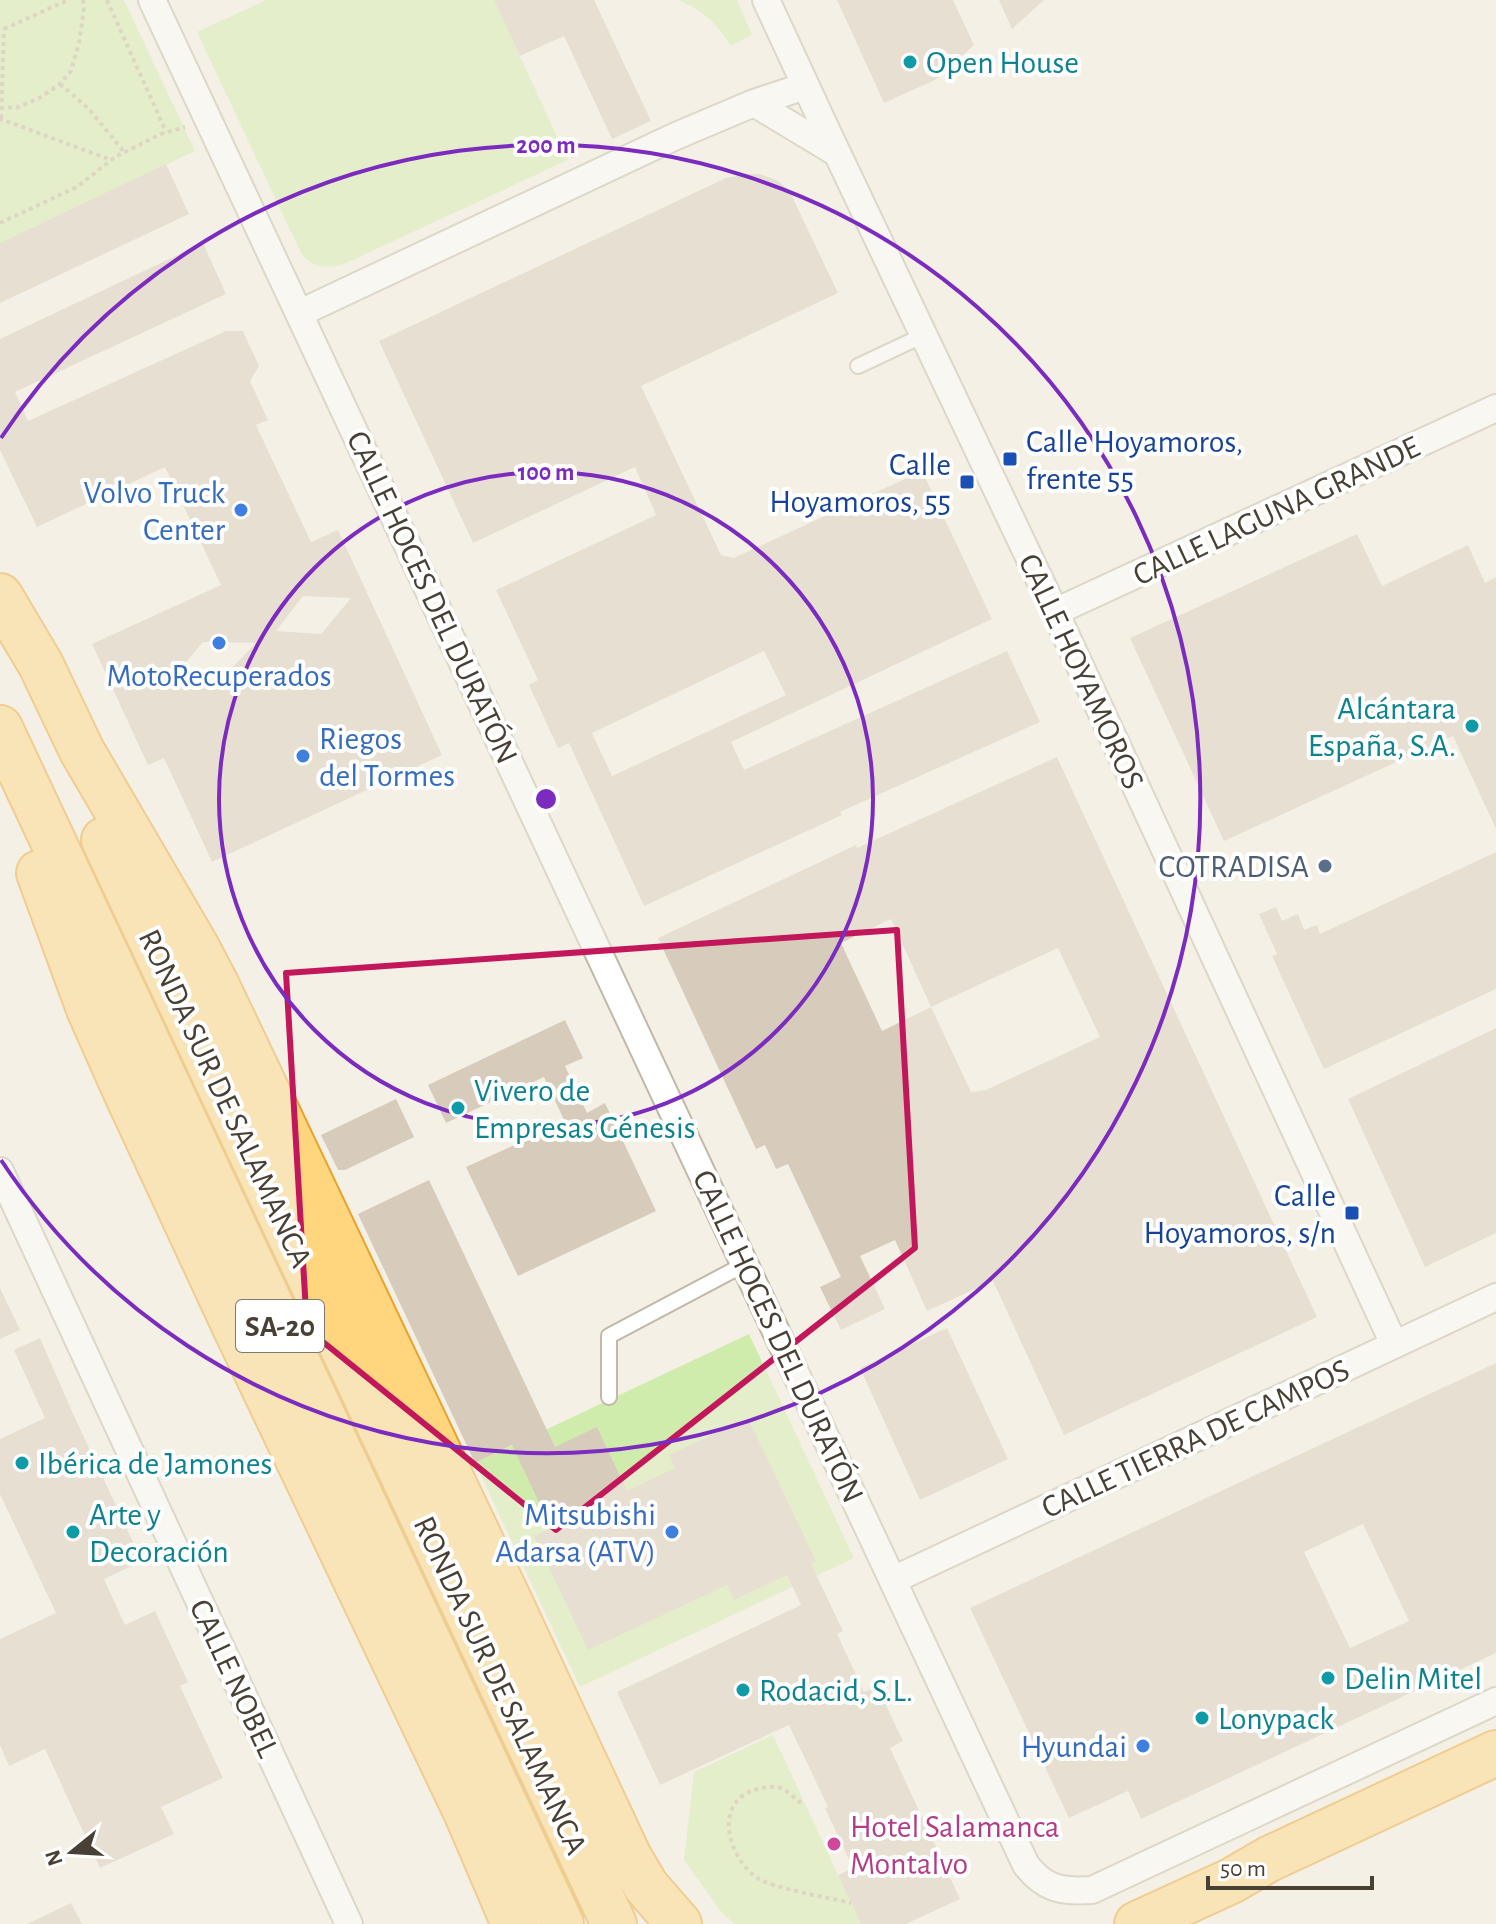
<svg xmlns="http://www.w3.org/2000/svg" width="1496" height="1924" font-family="'Alegreya Sans',sans-serif">
<style>
.green{fill:#d0ecac}
.building{fill:#d7ccbb;fill-rule:evenodd}
.lines{fill:none;stroke-linecap:round;stroke-linejoin:round}
.service-casing{stroke:#c1b8a8;stroke-width:18}
.minor-casing{stroke:#c1b8a8;stroke-width:30}
.trunk-casing{stroke:#e9a22c;stroke-width:48}
.path{stroke:#c4b498;stroke-width:4;stroke-dasharray:4 4;stroke-linecap:butt}
.service{stroke:#fff;stroke-width:14}
.minor{stroke:#fff;stroke-width:26}
.trunk{stroke:#ffd67e;stroke-width:44}
.marked{fill:none;stroke:#c2185b;stroke-width:6;stroke-linejoin:round}
.ring{fill:none;stroke:#7b2cbf;stroke-width:4}
.culture-dot{fill:#0f9aa8;stroke:#fff;stroke-width:3}
.transit-dot{fill:#1a4fb4;stroke:#fff;stroke-width:3}
.shop-dot{fill:#3f7fe0;stroke:#fff;stroke-width:3}
.service-dot{fill:#5c6f8a;stroke:#fff;stroke-width:3}
.hotel-dot{fill:#d1479c;stroke:#fff;stroke-width:3}
.labels{text-anchor:middle;stroke-width:8;stroke-linejoin:round;paint-order:stroke}
.shield{fill:#fff;stroke:#7f7972;stroke-width:2}
.shield-label{font-size:30px;font-weight:bold;fill:#484035}
.culture-label{font-size:32px;fill:#0d838f;stroke:#fff;text-anchor:start}
.transit-label{font-size:32px;fill:#164399;stroke:#fff;text-anchor:end}
.shop-label{font-size:32px;fill:#366cbe;stroke:#fff;text-anchor:end}
.street-label{font-size:32px;fill:#484035;stroke:#fff}
.service-label{font-size:32px;fill:#4e5e75;stroke:#fff;text-anchor:end}
.hotel-label{font-size:32px;fill:#b23c85;stroke:#fff;text-anchor:start}
.centre{fill:#7b2cbf;stroke:#fff;stroke-width:4}
.ring-label{font-size:24px;text-anchor:middle;font-weight:bold;fill:#7b2cbf;stroke:#fff;stroke-width:8;stroke-linejoin:round;paint-order:stroke}
</style>
<rect width="100%" height="100%" fill="#f4f0e6"/>
<path class="green" d="M 0,0 L 124,0 L 195,151 L 0,243 Z
M 266,0 L 494,0 L 568,160 L 344,264 C 328,269 311,268 301,253 L 197,32 Z
M 679,0 L 737,0 L 752,35 L 731,46 C 716,23 705,12 679,0 Z
M 749,1334 L 854,1558 L 580,1687 L 475,1463 Z
M 773,1735 L 861,1924 L 735,1924 L 723,1914 L 684,1860 L 694,1772 Z"/>
<path class="building" d="M 494,0 L 594,0 L 651,121 L 612,139 L 564,36 L 520,56 Z
M 837,0 L 953,0 L 974,45 L 937,79 L 884,103 Z
M 999,0 L 1044,0 L 1012,29 Z
M 166,164 L 189,214 L 0,303 L 0,243 Z
M 748,174 L 760,174 L 778,181 L 789,190 L 838,293 L 641,386 L 721,555 L 734,558 L 922,471 L 992,619 L 731,742 L 744,770 L 1007,651 L 1040,722 L 840,812 L 842,815 L 644,906 L 569,743 L 558,748 L 529,685 L 538,680 L 496,590 L 656,515 L 635,467 L 473,543 L 379,341 L 726,178 ZM 764,651 L 786,695 L 612,776 L 592,733 Z
M 203,243 L 226,294 L 15,392 L 28,421 L 226,331 L 243,331 L 259,366 L 250,381 L 268,420 L 256,425 L 311,542 L 338,530 L 442,755 L 212,862 L 164,758 L 148,765 L 92,644 L 221,585 L 165,467 L 37,527 L 0,450 L 0,339 ZM 303,596 L 351,598 L 321,634 L 276,631 ZM 203,642 L 256,643 L 220,680 L 171,680 Z
M 1357,534 L 1382,586 L 1468,545 L 1485,583 L 1496,577 L 1496,829 L 1453,736 L 1224,841 L 1130,638 Z
M 1057,757 L 1317,1317 L 1064,1435 L 993,1281 L 927,1311 L 895,1240 L 860,1256 L 885,1309 L 841,1330 L 820,1287 L 841,1277 L 788,1164 L 776,1169 L 765,1145 L 756,1149 L 658,938 L 856,845 L 857,848 ZM 891,919 L 931,1007 L 882,1031 L 841,943 ZM 1058,948 L 1100,1037 L 986,1090 L 971,1092 L 931,1007 Z
M 1496,852 L 1496,989 L 1324,1069 L 1272,956 L 1277,954 L 1259,914 L 1276,907 L 1282,921 L 1298,914 L 1304,930 L 1317,925 L 1320,934 Z
M 565,1020 L 583,1058 L 565,1066 L 587,1113 L 605,1103 L 656,1211 L 518,1276 L 466,1167 L 565,1122 L 544,1077 L 446,1123 L 428,1085 Z
M 1496,1028 L 1496,1233 L 1425,1267 L 1348,1099 Z
M 396,1099 L 414,1137 L 345,1170 L 338,1170 L 321,1135 Z
M 429,1180 L 555,1447 L 597,1427 L 627,1491 L 675,1468 L 669,1455 L 748,1418 L 816,1561 L 811,1564 L 843,1631 L 837,1634 L 864,1692 L 877,1686 L 903,1741 L 890,1748 L 960,1899 L 906,1924 L 861,1924 L 838,1875 L 853,1868 L 825,1808 L 828,1807 L 789,1725 L 660,1785 L 617,1692 L 801,1605 L 787,1575 L 734,1600 L 727,1585 L 588,1650 L 534,1536 L 551,1528 L 512,1445 L 475,1463 L 358,1214 Z
M 0,1288 L 20,1330 L 0,1339 Z
M 947,1328 L 1008,1459 L 920,1500 L 860,1368 Z
M 40,1338 L 74,1416 L 142,1561 L 104,1579 L 125,1625 L 155,1611 L 188,1682 L 180,1686 L 223,1778 L 161,1807 L 174,1834 L 100,1868 L 45,1749 L 9,1766 L 0,1745 L 0,1639 L 56,1613 L 0,1494 L 0,1439 L 45,1418 L 14,1350 Z
M 1496,1363 L 1496,1653 L 1141,1819 L 1128,1791 L 1069,1818 L 970,1608 ZM 1363,1524 L 1409,1621 L 1350,1648 L 1304,1552 Z
M 71,1903 L 82,1924 L 27,1924 Z"/>
<g class="lines">
<g class="service-casing">
<path id="service" d="M 858,366 L 924,335
M 609,1397 L 609,1336 L 745,1264"/>
</g>
<g class="minor-casing">
<path id="minor" d="M 152,0 L 1026,1865 C 1045,1889 1061,1892 1092,1890 L 1496,1701
M 766,0 L 830,138 L 1055,612 L 1394,1344
M 754,103 L 837,153
M 300,313 L 676,136 L 754,103 L 805,86
M 1055,612 L 1496,408
M 0,1171 L 349,1924
M 893,1580 L 1496,1297"/>
</g>
<g class="trunk-casing">
<path id="trunk" d="M 0,596 L 41,665 L 82,751 L 196,946 L 217,986 L 507,1596 L 629,1857 L 646,1886 L 679,1924
M 0,728 L 561,1924
M 104,840 L 614,1924
M 39,873 L 89,1009 L 125,1090 L 234,1325 L 467,1814 L 514,1924
M 1137,1924 L 1231,1881 L 1269,1859 L 1496,1753"/>
</g>
<path class="path" d="M 107,0 L 166,132
M 4,29 L 68,0
M 60,84 L 89,109 L 124,152
M 0,108 L 19,107 L 41,97 L 60,84 L 71,71 L 79,43 L 84,8 L 83,0
M 1,118 L 4,29
M 0,121 L 1,119 L 111,160
M 0,223 L 77,187 L 115,157 L 161,134 L 185,127
M 801,1803 C 795,1799 788,1791 781,1788 C 774,1786 764,1787 757,1789 C 713,1801 727,1856 756,1877 C 773,1889 828,1897 851,1903"/>
<use href="#service" class="service"/>
<use href="#minor" class="minor"/>
<use href="#trunk" class="trunk"/>
</g>
<path d="M0 0H1496V1924H0ZM 897,930 L 915,1248 L 556,1530 L 307,1329 L 286,973 Z" fill="#f4f0e6" fill-opacity=".55" fill-rule="evenodd"/>
<path class="marked" d="M 897,930 L 915,1248 L 556,1530 L 307,1329 L 286,973 Z"/>
<g class="ring">
<circle cx="546" cy="799" r="327"/>
<path d="M1 438A654 654 0 1 1 1 1160"/>
</g>
<g class="culture-dot">
<circle cx="910" cy="62" r="8"/>
<circle cx="1472" cy="726" r="8"/>
<circle cx="458" cy="1108" r="8"/>
<circle cx="22" cy="1463" r="8"/>
<circle cx="73" cy="1532" r="8"/>
<circle cx="1328" cy="1678" r="8"/>
<circle cx="743" cy="1690" r="8"/>
<circle cx="1202" cy="1718" r="8"/>
</g>
<g class="transit-dot">
<rect x="1002" y="451" width="16" height="16" rx="4"/>
<rect x="959" y="474" width="16" height="16" rx="4"/>
<rect x="1344" y="1205" width="16" height="16" rx="4"/>
</g>
<g class="shop-dot">
<circle cx="241" cy="510" r="8"/>
<circle cx="219" cy="643" r="8"/>
<circle cx="303" cy="756" r="8"/>
<circle cx="672" cy="1532" r="8"/>
<circle cx="1143" cy="1746" r="8"/>
</g>
<circle class="service-dot" cx="1325" cy="866" r="8"/>
<circle class="hotel-dot" cx="834" cy="1844" r="8"/>
<g class="labels">
<rect class="shield" x="236" y="1300" width="88" height="52" rx="6"/>
<g class="shield-label">
<text x="280" y="1336">SA-20</text>
</g>
<g class="culture-label">
<text x="926" y="73">Open House</text>
<text x="1456" y="719" text-anchor="end">Alcántara<tspan x="1456" dy="37">España, S.A.</tspan></text>
<text x="474" y="1101">Vivero de<tspan x="474" dy="37">Empresas Génesis</tspan></text>
<text x="38" y="1474">Ibérica de Jamones</text>
<text x="89" y="1525">Arte y<tspan x="89" dy="37">Decoración</tspan></text>
<text x="1344" y="1689">Delin Mitel</text>
<text x="759" y="1701">Rodacid, S.L.</text>
<text x="1218" y="1729">Lonypack</text>
</g>
<g class="transit-label">
<text x="1026" y="452" text-anchor="start">Calle Hoyamoros,<tspan x="1026" dy="37">frente 55</tspan></text>
<text x="951" y="475">Calle<tspan x="951" dy="37">Hoyamoros, 55</tspan></text>
<text x="1336" y="1206">Calle<tspan x="1336" dy="37">Hoyamoros, s/n</tspan></text>
</g>
<g class="shop-label">
<text x="225" y="503">Volvo Truck<tspan x="225" dy="37">Center</tspan></text>
<text x="219" y="686" text-anchor="middle">MotoRecuperados</text>
<text x="319" y="749" text-anchor="start">Riegos<tspan x="319" dy="37">del Tormes</tspan></text>
<text x="656" y="1525">Mitsubishi<tspan x="656" dy="37">Adarsa (ATV)</tspan></text>
<text x="1127" y="1757">Hyundai</text>
</g>
<g class="street-label">
<text transform="translate(1276 510) rotate(-25)" y="11">CALLE LAGUNA GRANDE</text>
<text transform="translate(433 597) rotate(65)" y="11">CALLE HOCES DEL DURATÓN</text>
<text transform="translate(1082 671) rotate(65)" y="11">CALLE HOYAMOROS</text>
<text transform="translate(226 1098) rotate(65)" y="11">RONDA SUR DE SALAMANCA</text>
<text transform="translate(779 1336) rotate(65)" y="11">CALLE HOCES DEL DURATÓN</text>
<text transform="translate(1195 1438) rotate(-25)" y="11">CALLE TIERRA DE CAMPOS</text>
<text transform="translate(235 1678) rotate(65)" y="11">CALLE NOBEL</text>
<text transform="translate(501 1685) rotate(65)" y="11">RONDA SUR DE SALAMANCA</text>
</g>
<g class="service-label">
<text x="1309" y="877">COTRADISA</text>
</g>
<g class="hotel-label">
<text x="850" y="1837">Hotel Salamanca<tspan x="850" dy="37">Montalvo</tspan></text>
</g>
</g>
<circle cx="546" cy="799" r="12" class="centre"/>
<g class="ring-label">
<text x="546" y="153">200 m</text>
<text x="546" y="480">100 m</text>
</g>
<g transform="translate(72 1852) rotate(252)" stroke="#ffffff" stroke-width="6" paint-order="stroke">
<path d="M0-6L14 30L0 20L-14 30Z" fill="#484035"/>
<text y="-12" font-size="22" font-weight="bold" text-anchor="middle" fill="#484035">N</text>
</g>
<path d="M1208 1876v12h164v-12" fill="none" stroke="#484035" stroke-width="4"/>
<text x="1220" y="1876" font-size="24" fill="#484035" stroke="#ffffff" stroke-width="6" paint-order="stroke">50 m</text>
</svg>
